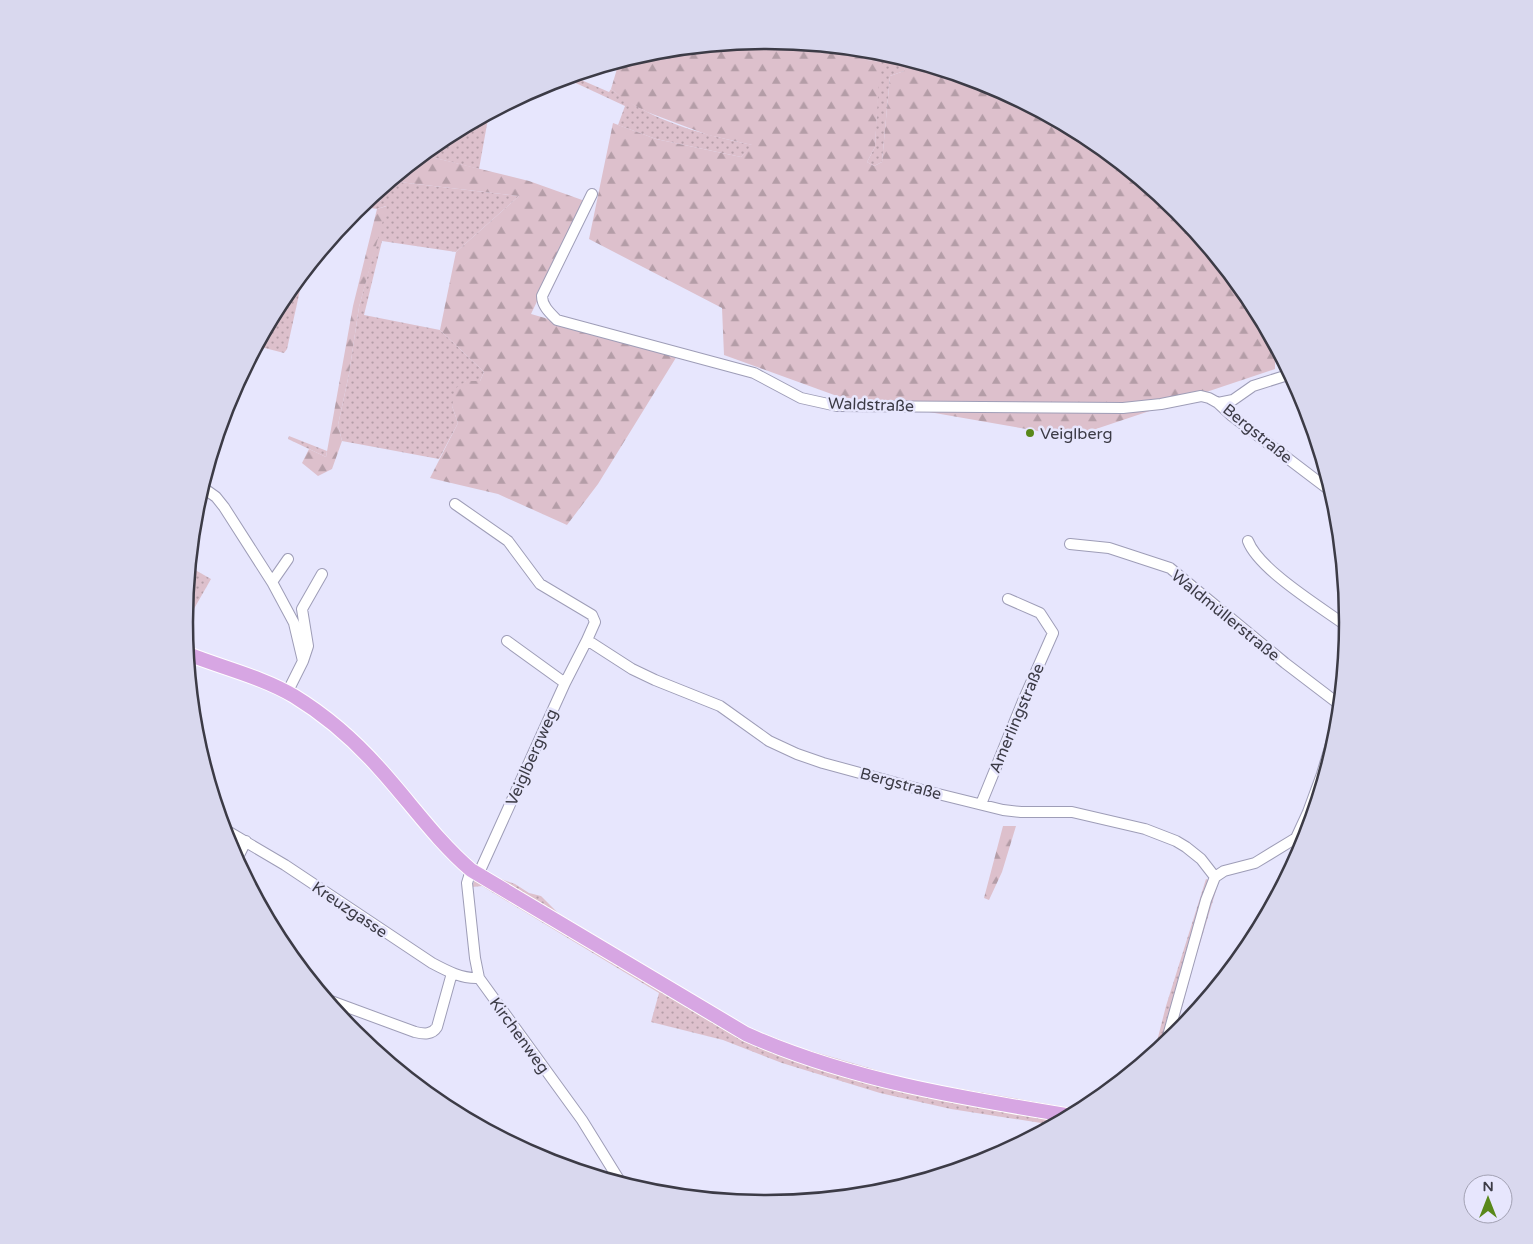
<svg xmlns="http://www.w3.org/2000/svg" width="1533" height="1244" font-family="'Varela Round',sans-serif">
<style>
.grass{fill:url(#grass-dots)}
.forest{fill:url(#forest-firs)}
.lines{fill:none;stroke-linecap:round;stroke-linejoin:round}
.minor-casing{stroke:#9e9db7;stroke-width:12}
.major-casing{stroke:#fff;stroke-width:16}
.minor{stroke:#fff;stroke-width:10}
.major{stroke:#d7a6e3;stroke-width:14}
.poi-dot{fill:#59881a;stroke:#e7e6fd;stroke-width:2}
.labels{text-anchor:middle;stroke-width:5;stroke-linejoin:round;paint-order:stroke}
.street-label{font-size:16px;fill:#3c3b46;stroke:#e7e6fd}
.poi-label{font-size:16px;fill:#3c3b46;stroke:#e7e6fd;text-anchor:start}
.rim{fill:none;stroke:#3c3b46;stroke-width:2.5}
</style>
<defs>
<pattern id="grass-dots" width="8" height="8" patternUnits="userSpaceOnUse" patternTransform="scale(1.25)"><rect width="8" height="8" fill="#ddc0cc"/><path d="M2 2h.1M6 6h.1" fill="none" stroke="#b49da7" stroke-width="1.8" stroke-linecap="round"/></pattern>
<pattern id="forest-firs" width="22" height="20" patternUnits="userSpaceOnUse" patternTransform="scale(1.25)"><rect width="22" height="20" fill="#ddc0cc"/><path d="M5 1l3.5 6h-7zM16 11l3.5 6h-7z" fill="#b49da7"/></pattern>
</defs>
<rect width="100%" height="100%" fill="#e7e6fd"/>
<path class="grass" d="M 868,50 L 880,51 L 905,59 L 904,71 L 890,76 L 882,162 L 874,166 L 867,162 L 875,147 L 879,62 L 867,60 Z
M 581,73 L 579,79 L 609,92 L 611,89 C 651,121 703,135 753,145 L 741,157 L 656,139 L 618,125 L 625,106 L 565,78 L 572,76 L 575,77 L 575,75 Z
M 489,113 L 479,169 L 423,155 L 443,138 Z
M 391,181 L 519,196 L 456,252 L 382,241 L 364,315 L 440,330 L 484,372 L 480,381 L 466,381 L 452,406 L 458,423 L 439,459 L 342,441 L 338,425 L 349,374 L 359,307 L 386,206 L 377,209 L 360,206 L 369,199 L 380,201 L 386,192 L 387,184 Z
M 304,272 L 287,349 L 284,353 L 257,346 L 283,298 Z
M 289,436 L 327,451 L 326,457 L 288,439 Z
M 190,567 L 211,579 L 191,614 L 186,634 L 185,622 Z
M 480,866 L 487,874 L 515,884 L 529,893 L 541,896 L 558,913 L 750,1028 L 801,1048 L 910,1080 L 1082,1110 L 1054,1125 L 951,1109 L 880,1093 L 782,1063 L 723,1040 L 651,1022 L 659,993 L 482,886 L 472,887 Z
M 1206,879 L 1218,884 L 1194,963 L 1174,1037 L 1154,1053 L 1166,1006 Z"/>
<path class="forest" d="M 766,40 L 868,50 L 867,60 L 880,62 L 875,147 L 867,162 L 874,166 L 882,162 L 890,76 L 904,71 L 905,59 L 989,84 L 1090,138 L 1178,211 L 1251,299 L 1275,344 L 1275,369 L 1072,437 L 837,396 L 724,355 L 722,308 L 589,239 L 613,123 L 656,139 L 741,157 L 752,145 L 708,135 L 647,112 L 626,101 L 611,89 L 619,62 L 653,51 Z
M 423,155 L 529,181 L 585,201 L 531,314 L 677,356 L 598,484 L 567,525 L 498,494 L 430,478 L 458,423 L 452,406 L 456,388 L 466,381 L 480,381 L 484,372 L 440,330 L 456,252 L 519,196 L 391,181 Z
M 387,206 L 359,307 L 349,374 L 338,425 L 342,441 L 332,469 L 318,476 L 302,463 L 309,449 L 326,457 L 353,306 L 377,209 Z
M 1003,826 L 1016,826 L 1002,872 L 989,900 L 984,898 Z"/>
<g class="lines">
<g class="minor-casing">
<path id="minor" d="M 592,194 L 542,296 C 542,306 550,313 557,320 L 754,373 L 801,398 L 837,406 L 1123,408 L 1161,404 L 1201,396 L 1209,398 L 1218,403 L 1232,416 L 1332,492
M 1218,403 L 1233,400 L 1253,386 L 1291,374
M 202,487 L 216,497 L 224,507 L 272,582 L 294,623 L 303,661 L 287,693
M 455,504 L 508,541 L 540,584 L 592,615 L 595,622 L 587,640 L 632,669 L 655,680 L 720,706 L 769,741 L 797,754 L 823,763 L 926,791 L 1003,810 L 1021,812 L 1072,812 L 1145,829 L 1176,841 L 1186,847 L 1201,859 L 1215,877
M 1248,541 C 1259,570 1322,608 1348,627
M 1070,544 L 1109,548 L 1170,568 L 1285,663 L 1340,705
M 272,582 L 288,559
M 507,641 L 565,683
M 303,661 L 308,646 L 302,609 L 322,574
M 981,804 L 1023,701 L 1053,633 L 1040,613 L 1008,599
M 224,829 L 285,865 L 432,963 C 447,971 462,979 479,978
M 234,855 L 240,853 L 246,841
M 471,870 L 467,883 L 475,958 L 479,978 L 582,1120 L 621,1183
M 478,875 L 565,683 L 587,640
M 1215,877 L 1224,871 L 1255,863 L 1296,838 L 1308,812 L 1322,774 L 1339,717
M 328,1000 L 415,1032 C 424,1034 432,1035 437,1027 L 452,973
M 1166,1043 L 1206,900 L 1215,877"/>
</g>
<g class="major-casing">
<path id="major" d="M 188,654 C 223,668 262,677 294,696 C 325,715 355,741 379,768 C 410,802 436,840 471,870 L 746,1034 C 849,1080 961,1098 1072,1116"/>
</g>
<use href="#minor" class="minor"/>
<use href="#major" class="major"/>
</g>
<circle class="poi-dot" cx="1030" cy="433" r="5"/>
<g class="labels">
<g class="street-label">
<text transform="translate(871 404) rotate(2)" y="6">Waldstraße</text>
<text transform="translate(1258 433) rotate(39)" y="6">Bergstraße</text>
<text transform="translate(1226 615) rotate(39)" y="6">Waldmüllerstraße</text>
<text transform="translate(1016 718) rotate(-67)" y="6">Amerlingstraße</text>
<text transform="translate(531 757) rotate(-66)" y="6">Veiglbergweg</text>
<text transform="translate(901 783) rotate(15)" y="6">Bergstraße</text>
<text transform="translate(350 909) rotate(34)" y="6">Kreuzgasse</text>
<text transform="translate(520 1035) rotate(54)" y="6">Kirchenweg</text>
</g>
<g class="poi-label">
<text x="1040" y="439">Veiglberg</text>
</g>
</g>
<path d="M0 0H1533V1244H0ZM193 622a573 573 0 1 1 1146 0a573 573 0 1 1-1146 0Z" fill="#d9d8ee" fill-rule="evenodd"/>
<path class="rim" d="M193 622a573 573 0 1 1 1146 0a573 573 0 1 1-1146 0Z"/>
<g transform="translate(1488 1199)"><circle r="24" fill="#e7e6fd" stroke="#a3a2b4"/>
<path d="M0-4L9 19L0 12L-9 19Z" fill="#59881a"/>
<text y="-8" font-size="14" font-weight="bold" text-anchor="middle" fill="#3c3b46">N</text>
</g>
</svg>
